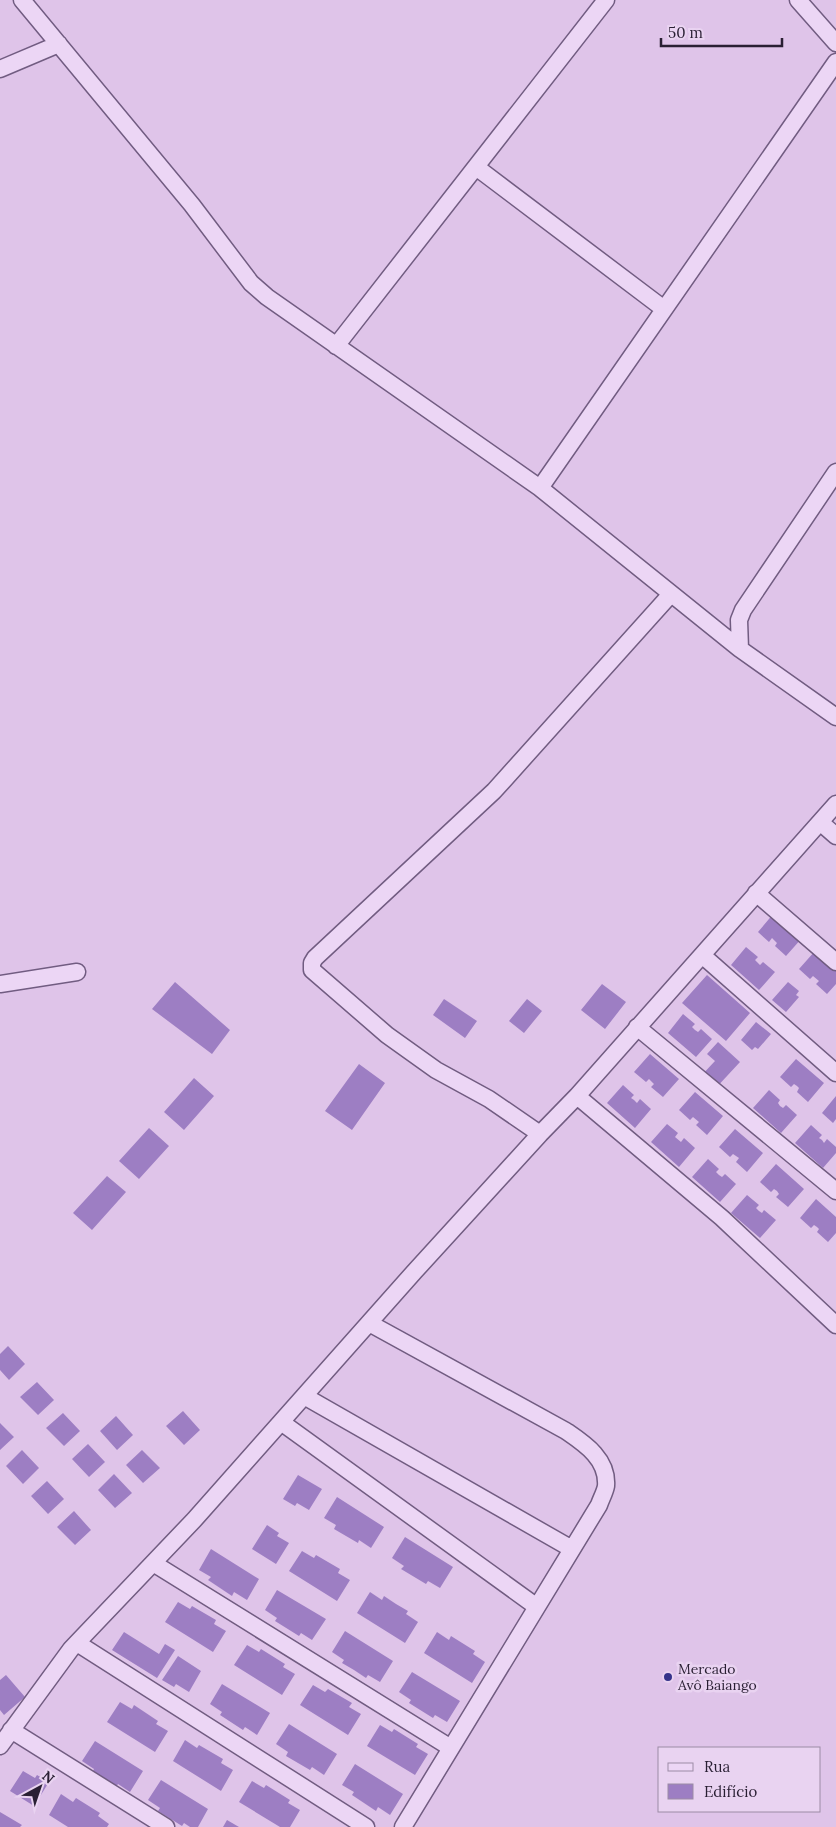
<svg xmlns="http://www.w3.org/2000/svg" width="836" height="1827" font-family="Lora,serif">
<style>
.building{fill:#9d7ec3}
.lines{fill:none;stroke-linecap:round;stroke-linejoin:round}
.minor-casing{stroke:#715c81;stroke-width:19}
.minor{stroke:#ecd6f5;stroke-width:16}
.poi-dot{fill:#35338a;stroke:#e9d3f1;stroke-width:2}
.labels{text-anchor:middle;stroke-width:5;stroke-linejoin:round;paint-order:stroke}
.poi-label{font-size:14px;fill:#291f33;stroke:#e9d3f1;text-anchor:start}
</style>
<rect width="100%" height="100%" fill="#dfc4e9"/>
<path class="building" d="M 774,913 L 802,938 L 786,956 L 775,946 L 777,943 L 772,938 L 769,942 L 758,932 Z
M 746,947 L 758,957 L 755,960 L 760,965 L 763,962 L 775,972 L 759,990 L 731,965 Z
M 815,951 L 836,970 L 836,984 L 827,994 L 816,984 L 819,981 L 813,976 L 810,979 L 799,969 Z
M 707,975 L 750,1013 L 726,1041 L 682,1003 Z
M 175,982 L 230,1030 L 212,1054 L 152,1009 Z
M 788,982 L 799,991 L 796,995 L 799,997 L 786,1012 L 772,1000 Z
M 602,984 L 626,1002 L 605,1029 L 581,1010 Z
M 444,999 L 477,1021 L 465,1038 L 433,1015 Z
M 527,999 L 542,1011 L 524,1033 L 509,1021 Z
M 683,1014 L 695,1024 L 692,1027 L 695,1030 L 698,1032 L 701,1029 L 712,1039 L 696,1057 L 668,1033 Z
M 756,1022 L 771,1034 L 758,1049 L 755,1047 L 752,1050 L 741,1040 Z
M 718,1042 L 740,1062 L 714,1090 L 700,1077 L 715,1061 L 707,1054 Z
M 650,1054 L 679,1079 L 663,1097 L 651,1087 L 654,1084 L 649,1079 L 646,1082 L 634,1072 Z
M 796,1059 L 824,1083 L 808,1102 L 797,1092 L 799,1088 L 797,1086 L 794,1084 L 791,1087 L 780,1077 Z
M 359,1064 L 385,1083 L 352,1130 L 325,1111 Z
M 194,1078 L 214,1096 L 184,1130 L 164,1112 Z
M 623,1085 L 634,1095 L 631,1098 L 634,1100 L 637,1103 L 640,1099 L 651,1109 L 635,1128 L 607,1103 Z
M 769,1090 L 780,1100 L 778,1103 L 780,1106 L 783,1108 L 786,1105 L 797,1115 L 781,1133 L 753,1108 Z
M 695,1092 L 723,1116 L 707,1135 L 696,1125 L 699,1122 L 693,1117 L 690,1120 L 679,1110 Z
M 836,1096 L 836,1119 L 833,1123 L 822,1113 Z
M 667,1124 L 678,1133 L 675,1137 L 681,1142 L 684,1138 L 695,1148 L 679,1167 L 651,1142 Z
M 811,1125 L 822,1135 L 819,1138 L 822,1140 L 824,1143 L 827,1139 L 836,1147 L 836,1153 L 823,1168 L 795,1143 Z
M 149,1128 L 169,1146 L 139,1179 L 119,1161 Z
M 735,1129 L 763,1153 L 747,1172 L 736,1162 L 739,1158 L 733,1154 L 730,1157 L 719,1147 Z
M 708,1159 L 719,1169 L 716,1172 L 719,1175 L 722,1177 L 725,1174 L 736,1184 L 720,1202 L 692,1177 Z
M 776,1164 L 804,1189 L 788,1207 L 776,1197 L 779,1194 L 777,1191 L 774,1189 L 771,1192 L 760,1182 Z
M 107,1176 L 126,1192 L 92,1230 L 73,1213 Z
M 747,1195 L 759,1205 L 756,1208 L 759,1211 L 762,1213 L 764,1210 L 776,1220 L 760,1238 L 731,1213 Z
M 816,1199 L 836,1217 L 836,1233 L 828,1242 L 817,1232 L 819,1229 L 817,1227 L 814,1225 L 811,1228 L 800,1218 Z
M 8,1346 L 25,1364 L 9,1380 L 0,1370 L 0,1354 Z
M 37,1382 L 54,1400 L 38,1415 L 20,1397 Z
M 183,1411 L 200,1430 L 184,1445 L 166,1426 Z
M 63,1413 L 80,1431 L 64,1446 L 46,1428 Z
M 116,1416 L 133,1435 L 117,1450 L 100,1431 Z
M 0,1423 L 14,1437 L 0,1450 Z
M 88,1444 L 105,1462 L 89,1477 L 72,1459 Z
M 22,1450 L 39,1468 L 23,1484 L 6,1466 Z
M 142,1450 L 160,1468 L 143,1483 L 126,1465 Z
M 114,1474 L 132,1493 L 115,1508 L 98,1490 Z
M 298,1475 L 322,1489 L 309,1510 L 297,1503 L 295,1506 L 283,1499 Z
M 47,1481 L 64,1499 L 48,1514 L 31,1496 Z
M 337,1497 L 384,1527 L 371,1548 L 359,1540 L 358,1543 L 334,1529 L 336,1525 L 324,1518 Z
M 74,1511 L 91,1530 L 75,1545 L 57,1527 Z
M 267,1525 L 279,1533 L 277,1536 L 289,1543 L 276,1564 L 252,1549 Z
M 405,1537 L 453,1567 L 440,1588 L 428,1581 L 426,1584 L 401,1569 L 404,1566 L 392,1558 Z
M 211,1549 L 259,1579 L 247,1600 L 234,1592 L 232,1596 L 208,1580 L 211,1577 L 199,1570 Z
M 302,1551 L 314,1558 L 316,1555 L 340,1569 L 338,1573 L 350,1580 L 337,1601 L 289,1571 Z
M 277,1590 L 326,1619 L 312,1640 L 301,1633 L 299,1636 L 275,1621 L 277,1618 L 265,1610 Z
M 370,1592 L 382,1600 L 384,1596 L 396,1604 L 408,1611 L 406,1614 L 418,1622 L 405,1643 L 357,1613 Z
M 178,1602 L 190,1609 L 192,1606 L 216,1620 L 214,1624 L 226,1631 L 213,1652 L 165,1622 Z
M 345,1631 L 393,1661 L 380,1682 L 368,1675 L 366,1678 L 354,1670 L 342,1663 L 344,1660 L 332,1652 Z
M 124,1632 L 159,1654 L 165,1644 L 175,1650 L 157,1678 L 112,1650 Z
M 437,1632 L 449,1640 L 451,1636 L 475,1651 L 473,1654 L 485,1662 L 472,1683 L 424,1653 Z
M 247,1645 L 259,1652 L 261,1649 L 285,1664 L 283,1667 L 295,1674 L 282,1695 L 234,1665 Z
M 178,1656 L 201,1671 L 189,1692 L 176,1684 L 174,1687 L 162,1680 Z
M 412,1672 L 460,1701 L 447,1722 L 435,1715 L 433,1718 L 409,1703 L 411,1700 L 399,1692 Z
M 6,1675 L 25,1697 L 4,1715 L 0,1710 L 0,1680 Z
M 222,1684 L 270,1713 L 257,1735 L 245,1727 L 243,1730 L 220,1715 L 222,1712 L 210,1704 Z
M 313,1685 L 325,1692 L 328,1689 L 352,1703 L 349,1707 L 361,1714 L 348,1735 L 300,1705 Z
M 120,1702 L 132,1709 L 134,1705 L 158,1721 L 156,1724 L 168,1731 L 155,1752 L 107,1722 Z
M 289,1724 L 337,1754 L 324,1775 L 312,1767 L 310,1770 L 286,1756 L 288,1752 L 276,1744 Z
M 380,1725 L 392,1732 L 394,1729 L 418,1744 L 416,1747 L 428,1754 L 415,1775 L 367,1746 Z
M 185,1740 L 197,1748 L 199,1745 L 223,1759 L 221,1763 L 233,1770 L 221,1791 L 173,1761 Z
M 95,1741 L 143,1771 L 130,1792 L 118,1784 L 116,1787 L 92,1773 L 94,1769 L 82,1761 Z
M 355,1764 L 403,1794 L 390,1815 L 378,1807 L 376,1811 L 352,1795 L 354,1792 L 342,1785 Z
M 23,1771 L 35,1778 L 37,1775 L 49,1782 L 34,1806 L 10,1791 Z
M 161,1780 L 208,1809 L 198,1827 L 190,1827 L 184,1823 L 182,1826 L 158,1811 L 160,1808 L 148,1800 Z
M 252,1781 L 264,1788 L 266,1785 L 290,1800 L 288,1803 L 300,1810 L 290,1827 L 280,1827 L 239,1802 Z
M 61,1794 L 73,1802 L 76,1798 L 100,1813 L 98,1816 L 109,1824 L 107,1827 L 68,1827 L 49,1815 Z
M 0,1812 L 22,1825 L 20,1827 L 0,1827 Z
M 227,1820 L 239,1827 L 223,1827 Z"/>
<g class="lines">
<g class="minor-casing">
<path id="minor" d="M 22,0 L 192,205 L 251,283 L 267,297 L 540,488 L 740,649 L 836,717
M 798,0 L 836,43
M 0,69 L 59,44
M 476,167 L 664,309
M 336,346 L 606,0
M 540,488 L 836,62
M 740,649 L 739,620 L 743,610 L 836,472
M 820,822 L 836,836
M 756,893 L 836,962
M 702,955 L 836,804
M 0,984 L 77,972
M 637,1027 L 836,1191
M 577,1096 L 722,1218 L 836,1325
M 540,1134 L 489,1099 L 436,1070 L 387,1035 L 312,970 L 312,963 L 315,958 L 494,791 L 671,594
M 369,1323 L 566,1431 C 585,1444 608,1459 606,1486 C 605,1492 601,1499 599,1505 L 403,1827
M 304,1396 L 572,1549
M 281,1422 L 537,1607
M 153,1563 L 451,1748
M 77,1643 L 366,1827
M 11,1730 L 166,1827
M 0,1746 L 71,1649 L 194,1520 L 415,1271 L 540,1134 L 577,1096 L 702,955 L 836,1073"/>
</g>
<use href="#minor" class="minor"/>
</g>
<circle class="poi-dot" cx="668" cy="1677" r="5"/>
<g class="labels">
<g class="poi-label">
<text x="678" y="1674">Mercado<tspan x="678" dy="16">Avô Baiango</tspan></text>
</g>
</g>
<rect x="658" y="1747" width="162" height="65" fill="#e9d3f1" stroke="#9c8ba5"/>
<rect x="668" y="1763" width="25" height="8" fill="#ecd6f5" stroke="#9c8ba5"/>
<text x="704" y="1772" font-size="15" fill="#291f33">Rua</text>
<rect x="668" y="1784" width="25" height="15" fill="#9d7ec3" stroke="#9c8ba5"/>
<text x="704" y="1797" font-size="15" fill="#291f33">Edifício</text>
<g transform="translate(40 1787) rotate(40)" stroke="#e9d3f1" stroke-width="4" paint-order="stroke">
<path d="M0-4L9 19L0 12L-9 19Z" fill="#291f33"/>
<text y="-8" font-size="14" font-weight="bold" text-anchor="middle" fill="#291f33">N</text>
</g>
<path d="M661 38v8h121v-8" fill="none" stroke="#291f33" stroke-width="2.5"/>
<text x="668" y="38" font-size="15" fill="#291f33" stroke="#e9d3f1" stroke-width="4" paint-order="stroke">50 m</text>
</svg>
